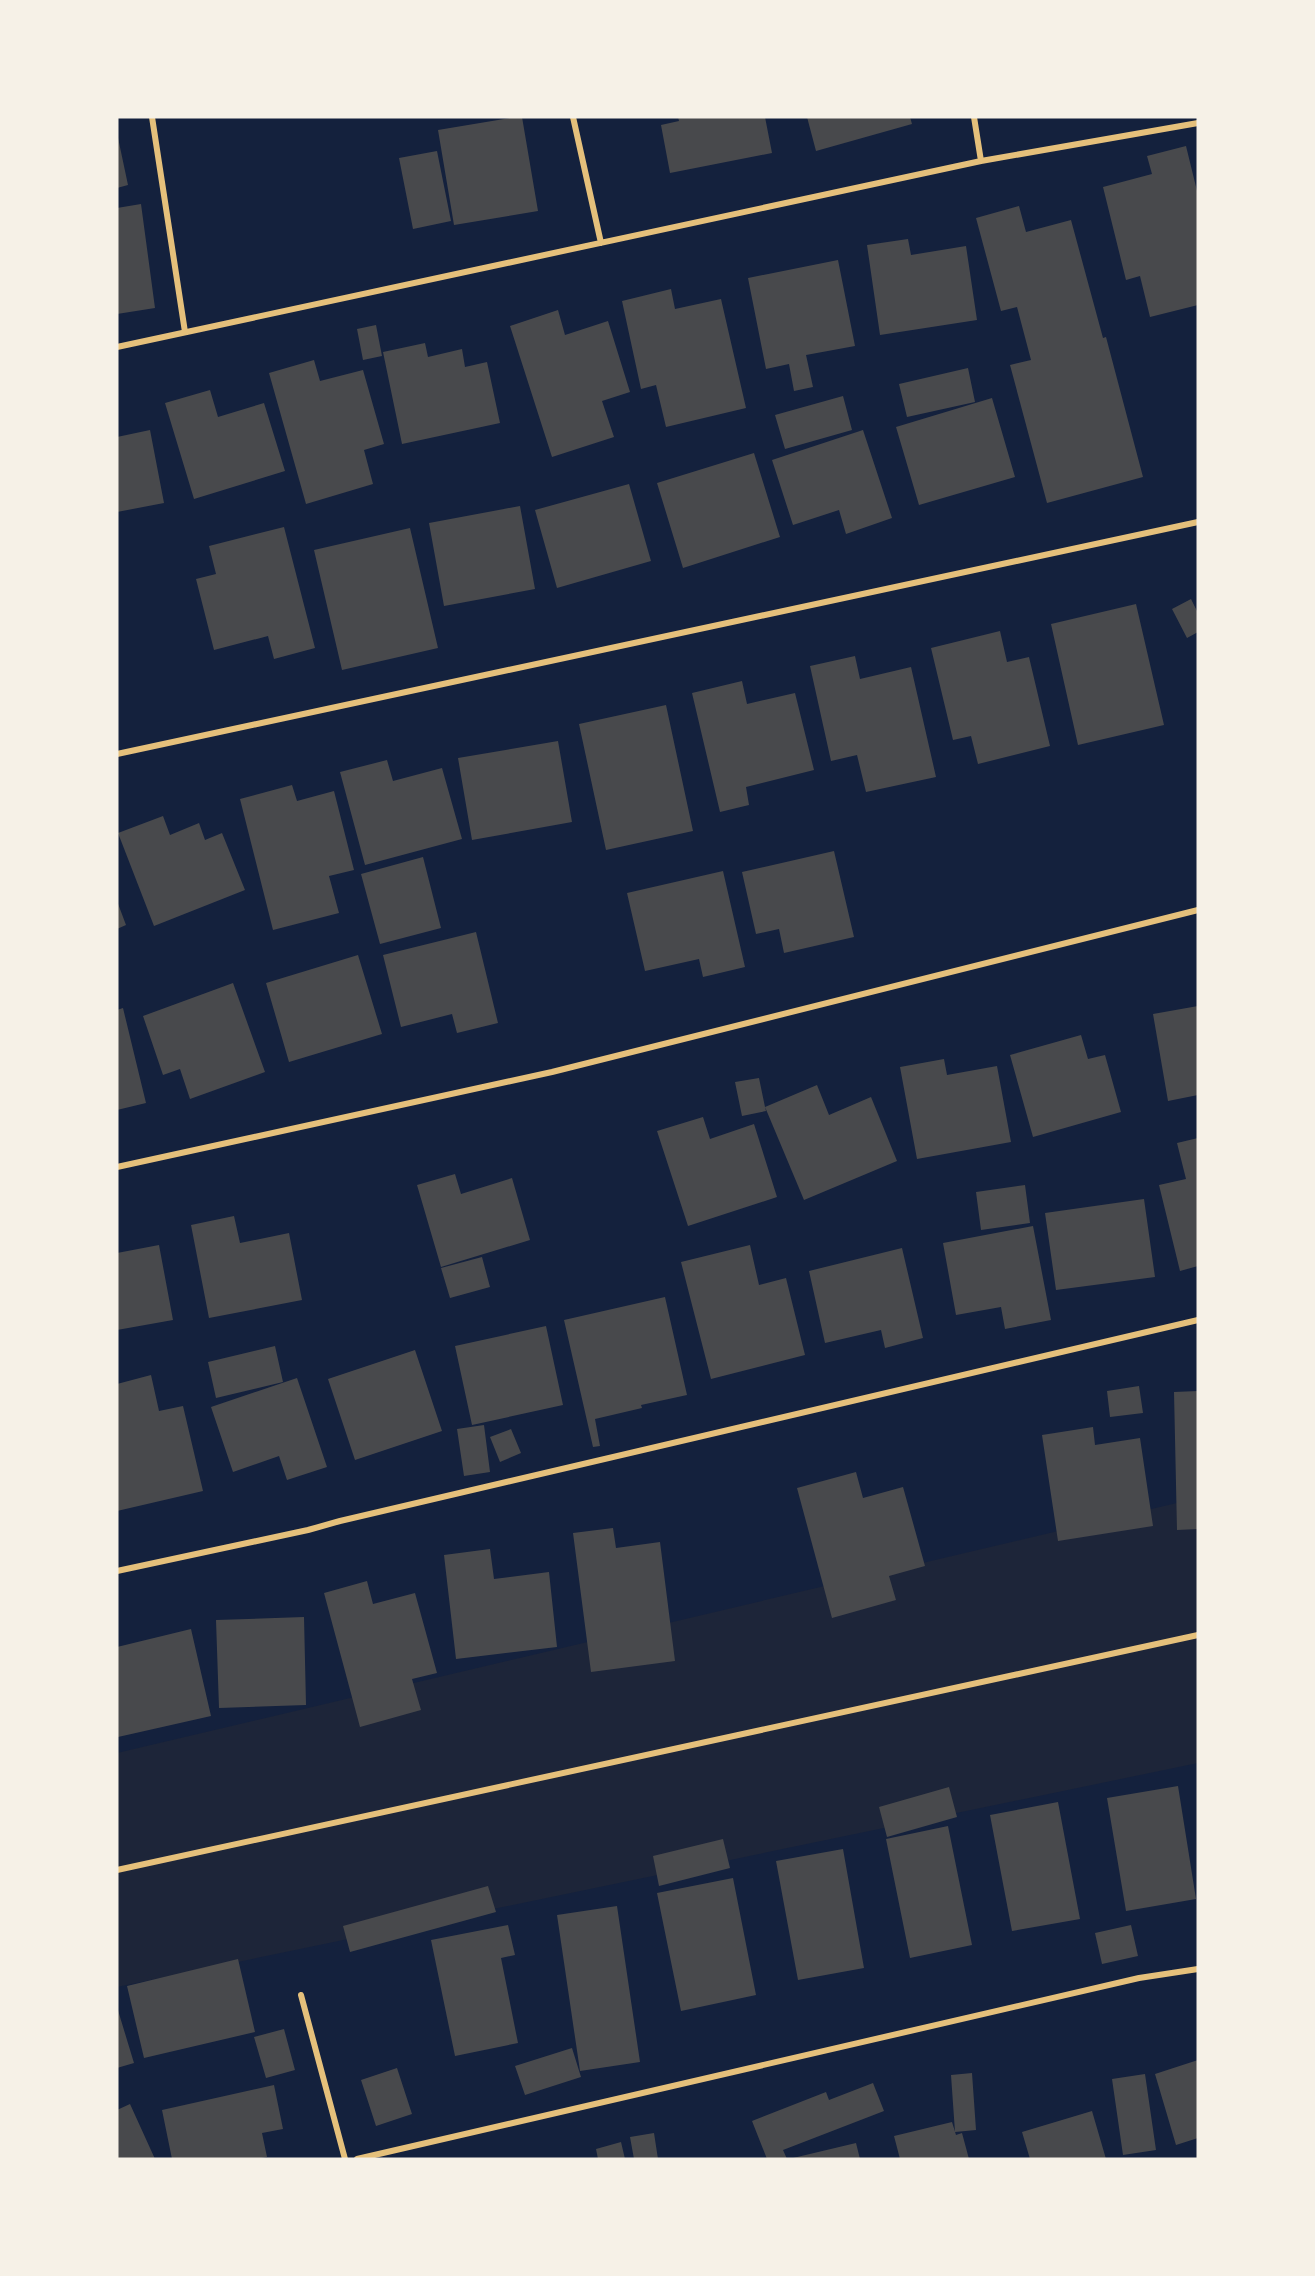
<svg xmlns="http://www.w3.org/2000/svg" width="1315" height="2276" font-family="'Space Grotesk',sans-serif">
<style>
.green{fill:#1d2539}
.building{fill:#48494c}
.lines{fill:none;stroke-linecap:round;stroke-linejoin:round}
.minor{stroke:#e5c07b;stroke-width:6}
</style>
<rect width="100%" height="100%" fill="#14213d"/>
<path class="green" d="M 1198,1498 L 1198,1763 L 117,1987 L 117,1753 Z"/>
<path class="building" d="M 516,117 L 522,117 L 538,211 L 454,225 L 438,130 Z
M 678,117 L 765,117 L 772,153 L 670,173 L 661,125 L 679,121 Z
M 807,117 L 910,117 L 912,124 L 816,151 Z
M 117,133 L 128,185 L 117,188 Z
M 1186,146 L 1198,195 L 1198,305 L 1150,317 L 1140,276 L 1126,280 L 1103,187 L 1152,174 L 1147,156 Z
M 437,151 L 451,221 L 413,229 L 399,158 Z
M 141,204 L 155,308 L 117,314 L 117,208 Z
M 1019,206 L 1026,232 L 1071,220 L 1103,338 L 1106,337 L 1143,477 L 1047,503 L 1010,365 L 1031,360 L 1017,307 L 1001,311 L 976,218 Z
M 908,239 L 911,255 L 966,246 L 977,320 L 880,335 L 867,245 Z
M 838,260 L 855,346 L 806,355 L 813,387 L 794,391 L 789,364 L 766,369 L 748,278 Z
M 671,289 L 675,309 L 721,299 L 746,408 L 666,427 L 656,385 L 641,389 L 622,301 Z
M 558,310 L 565,335 L 608,321 L 630,392 L 602,401 L 614,437 L 552,457 L 510,326 Z
M 376,325 L 382,356 L 363,360 L 357,329 Z
M 425,343 L 428,357 L 462,349 L 465,367 L 487,362 L 500,423 L 402,444 L 383,352 Z
M 314,360 L 320,381 L 363,370 L 384,444 L 364,450 L 373,484 L 306,504 L 269,373 Z
M 968,368 L 975,402 L 907,417 L 899,384 Z
M 210,390 L 218,417 L 264,403 L 285,471 L 194,499 L 165,403 Z
M 843,396 L 852,430 L 785,449 L 775,415 Z
M 992,398 L 1015,477 L 919,505 L 896,427 Z
M 150,430 L 164,503 L 117,512 L 117,437 Z
M 863,430 L 892,518 L 846,534 L 839,510 L 793,525 L 772,460 Z
M 754,453 L 780,537 L 683,568 L 657,483 Z
M 629,484 L 651,561 L 557,588 L 535,510 Z
M 520,506 L 535,589 L 444,606 L 429,523 Z
M 284,527 L 315,648 L 274,659 L 268,636 L 214,650 L 196,579 L 216,574 L 209,546 Z
M 410,528 L 438,648 L 342,670 L 314,550 Z
M 1191,599 L 1198,613 L 1198,632 L 1187,638 L 1172,609 Z
M 1136,604 L 1164,725 L 1078,745 L 1051,624 Z
M 1000,631 L 1007,662 L 1029,657 L 1050,746 L 978,764 L 971,736 L 953,740 L 931,648 Z
M 855,656 L 860,679 L 911,667 L 936,777 L 866,792 L 857,755 L 831,761 L 810,666 Z
M 742,681 L 747,704 L 795,693 L 814,770 L 746,787 L 749,805 L 720,812 L 692,693 Z
M 666,705 L 693,831 L 606,850 L 579,724 Z
M 558,741 L 572,822 L 472,840 L 458,758 Z
M 387,760 L 393,781 L 442,768 L 462,839 L 365,865 L 340,772 Z
M 292,785 L 297,801 L 334,791 L 354,870 L 329,876 L 339,913 L 273,930 L 240,799 Z
M 163,816 L 170,835 L 199,823 L 205,840 L 222,833 L 245,890 L 154,926 L 118,833 Z
M 834,851 L 854,937 L 784,953 L 779,929 L 756,934 L 742,872 Z
M 423,857 L 441,928 L 380,944 L 361,874 Z
M 723,871 L 745,967 L 703,977 L 699,959 L 645,971 L 627,893 Z
M 117,901 L 126,925 L 117,929 Z
M 476,932 L 498,1023 L 457,1033 L 452,1014 L 401,1027 L 383,955 Z
M 358,955 L 382,1034 L 289,1062 L 266,983 Z
M 233,983 L 265,1072 L 190,1099 L 180,1069 L 163,1075 L 143,1016 Z
M 1198,1006 L 1198,1095 L 1168,1101 L 1153,1014 Z
M 123,1008 L 146,1103 L 117,1110 L 117,1010 Z
M 1081,1035 L 1088,1059 L 1105,1055 L 1121,1112 L 1033,1137 L 1010,1055 Z
M 944,1059 L 947,1075 L 997,1066 L 1011,1142 L 917,1159 L 900,1067 Z
M 759,1078 L 765,1107 L 817,1085 L 829,1115 L 871,1097 L 897,1161 L 804,1200 L 765,1107 L 766,1111 L 742,1116 L 735,1082 Z
M 703,1117 L 710,1139 L 754,1124 L 777,1197 L 688,1226 L 657,1131 Z
M 1198,1138 L 1198,1266 L 1180,1271 L 1159,1185 L 1186,1179 L 1177,1143 Z
M 455,1174 L 461,1194 L 512,1178 L 530,1240 L 441,1267 L 417,1185 Z
M 1025,1185 L 1030,1223 L 981,1230 L 976,1192 Z
M 1144,1199 L 1155,1277 L 1056,1290 L 1045,1213 Z
M 234,1216 L 240,1243 L 289,1233 L 302,1300 L 209,1318 L 191,1225 Z
M 1033,1226 L 1051,1320 L 1005,1329 L 1001,1307 L 956,1315 L 943,1243 Z
M 159,1245 L 173,1320 L 117,1330 L 117,1253 Z
M 750,1245 L 759,1285 L 786,1278 L 805,1355 L 711,1379 L 681,1262 Z
M 902,1248 L 923,1338 L 885,1348 L 881,1330 L 825,1343 L 809,1271 Z
M 482,1257 L 490,1287 L 450,1298 L 441,1268 Z
M 665,1297 L 687,1395 L 641,1405 L 642,1408 L 595,1419 L 600,1446 L 593,1447 L 564,1320 Z
M 546,1326 L 563,1405 L 472,1425 L 455,1346 Z
M 275,1346 L 283,1382 L 216,1398 L 208,1362 Z
M 415,1350 L 442,1431 L 355,1460 L 328,1379 Z
M 151,1375 L 159,1411 L 183,1406 L 203,1491 L 117,1511 L 117,1384 Z
M 297,1378 L 327,1467 L 287,1480 L 279,1456 L 233,1472 L 211,1407 Z
M 1139,1386 L 1143,1413 L 1110,1417 L 1107,1391 Z
M 1198,1391 L 1198,1529 L 1177,1530 L 1174,1392 Z
M 484,1425 L 490,1472 L 464,1476 L 457,1429 Z
M 1093,1427 L 1095,1445 L 1140,1438 L 1153,1526 L 1058,1541 L 1042,1435 Z
M 511,1429 L 521,1453 L 500,1462 L 490,1437 Z
M 856,1472 L 863,1498 L 903,1487 L 925,1566 L 889,1576 L 896,1600 L 832,1618 L 797,1488 Z
M 613,1528 L 616,1548 L 660,1542 L 675,1661 L 591,1672 L 573,1533 Z
M 490,1549 L 494,1579 L 549,1572 L 557,1647 L 456,1659 L 444,1555 Z
M 367,1581 L 373,1604 L 415,1593 L 437,1673 L 412,1679 L 421,1710 L 360,1727 L 324,1593 Z
M 304,1617 L 306,1705 L 219,1708 L 216,1620 Z
M 191,1629 L 211,1716 L 118,1737 L 117,1647 Z
M 1178,1786 L 1196,1899 L 1126,1911 L 1107,1798 Z
M 949,1787 L 957,1817 L 887,1837 L 879,1807 Z
M 1058,1802 L 1080,1919 L 1012,1931 L 990,1815 Z
M 948,1826 L 972,1945 L 910,1958 L 886,1839 Z
M 723,1839 L 730,1868 L 659,1886 L 653,1856 Z
M 843,1849 L 864,1968 L 798,1980 L 776,1861 Z
M 733,1878 L 756,1995 L 681,2011 L 657,1893 Z
M 488,1886 L 496,1912 L 350,1952 L 343,1926 Z
M 617,1906 L 640,2062 L 580,2071 L 557,1915 Z
M 508,1925 L 515,1955 L 501,1958 L 518,2043 L 455,2056 L 431,1940 Z
M 1131,1925 L 1138,1956 L 1102,1964 L 1095,1933 Z
M 238,1959 L 255,2032 L 144,2058 L 127,1986 Z
M 117,2007 L 134,2063 L 117,2068 Z
M 284,2029 L 295,2070 L 266,2078 L 254,2037 Z
M 572,2048 L 581,2077 L 525,2095 L 515,2066 Z
M 1198,2060 L 1198,2138 L 1176,2145 L 1155,2074 Z
M 397,2068 L 412,2114 L 376,2126 L 361,2080 Z
M 972,2073 L 976,2130 L 955,2132 L 951,2075 Z
M 1145,2074 L 1156,2150 L 1123,2155 L 1112,2079 Z
M 873,2083 L 884,2111 L 783,2150 L 787,2159 L 767,2159 L 752,2121 L 826,2092 L 829,2100 Z
M 274,2085 L 283,2129 L 262,2133 L 267,2157 L 256,2159 L 172,2159 L 162,2110 Z
M 130,2104 L 155,2159 L 118,2159 L 117,2110 Z
M 1092,2111 L 1106,2159 L 1030,2159 L 1022,2132 Z
M 952,2122 L 956,2135 L 962,2133 L 969,2159 L 900,2159 L 894,2136 Z
M 654,2133 L 658,2159 L 634,2159 L 630,2137 Z
M 621,2142 L 625,2159 L 598,2159 L 596,2149 Z
M 856,2143 L 860,2159 L 793,2159 L 793,2158 Z"/>
<g class="lines">
<path class="minor" d="M 152,117 L 185,332
M 573,117 L 601,243
M 974,117 L 981,161
M 117,347 L 981,161 L 1198,123
M 117,754 L 1198,522
M 117,1167 L 552,1072 L 1198,910
M 117,1571 L 308,1530 L 340,1521 L 1198,1320
M 117,1870 L 1198,1635
M 301,1995 L 345,2159
M 357,2159 L 1139,1978 L 1198,1969"/>
</g>
<rect width="1315" height="2276" fill="none" stroke="#f6f1e7" stroke-width="237"/>
</svg>
